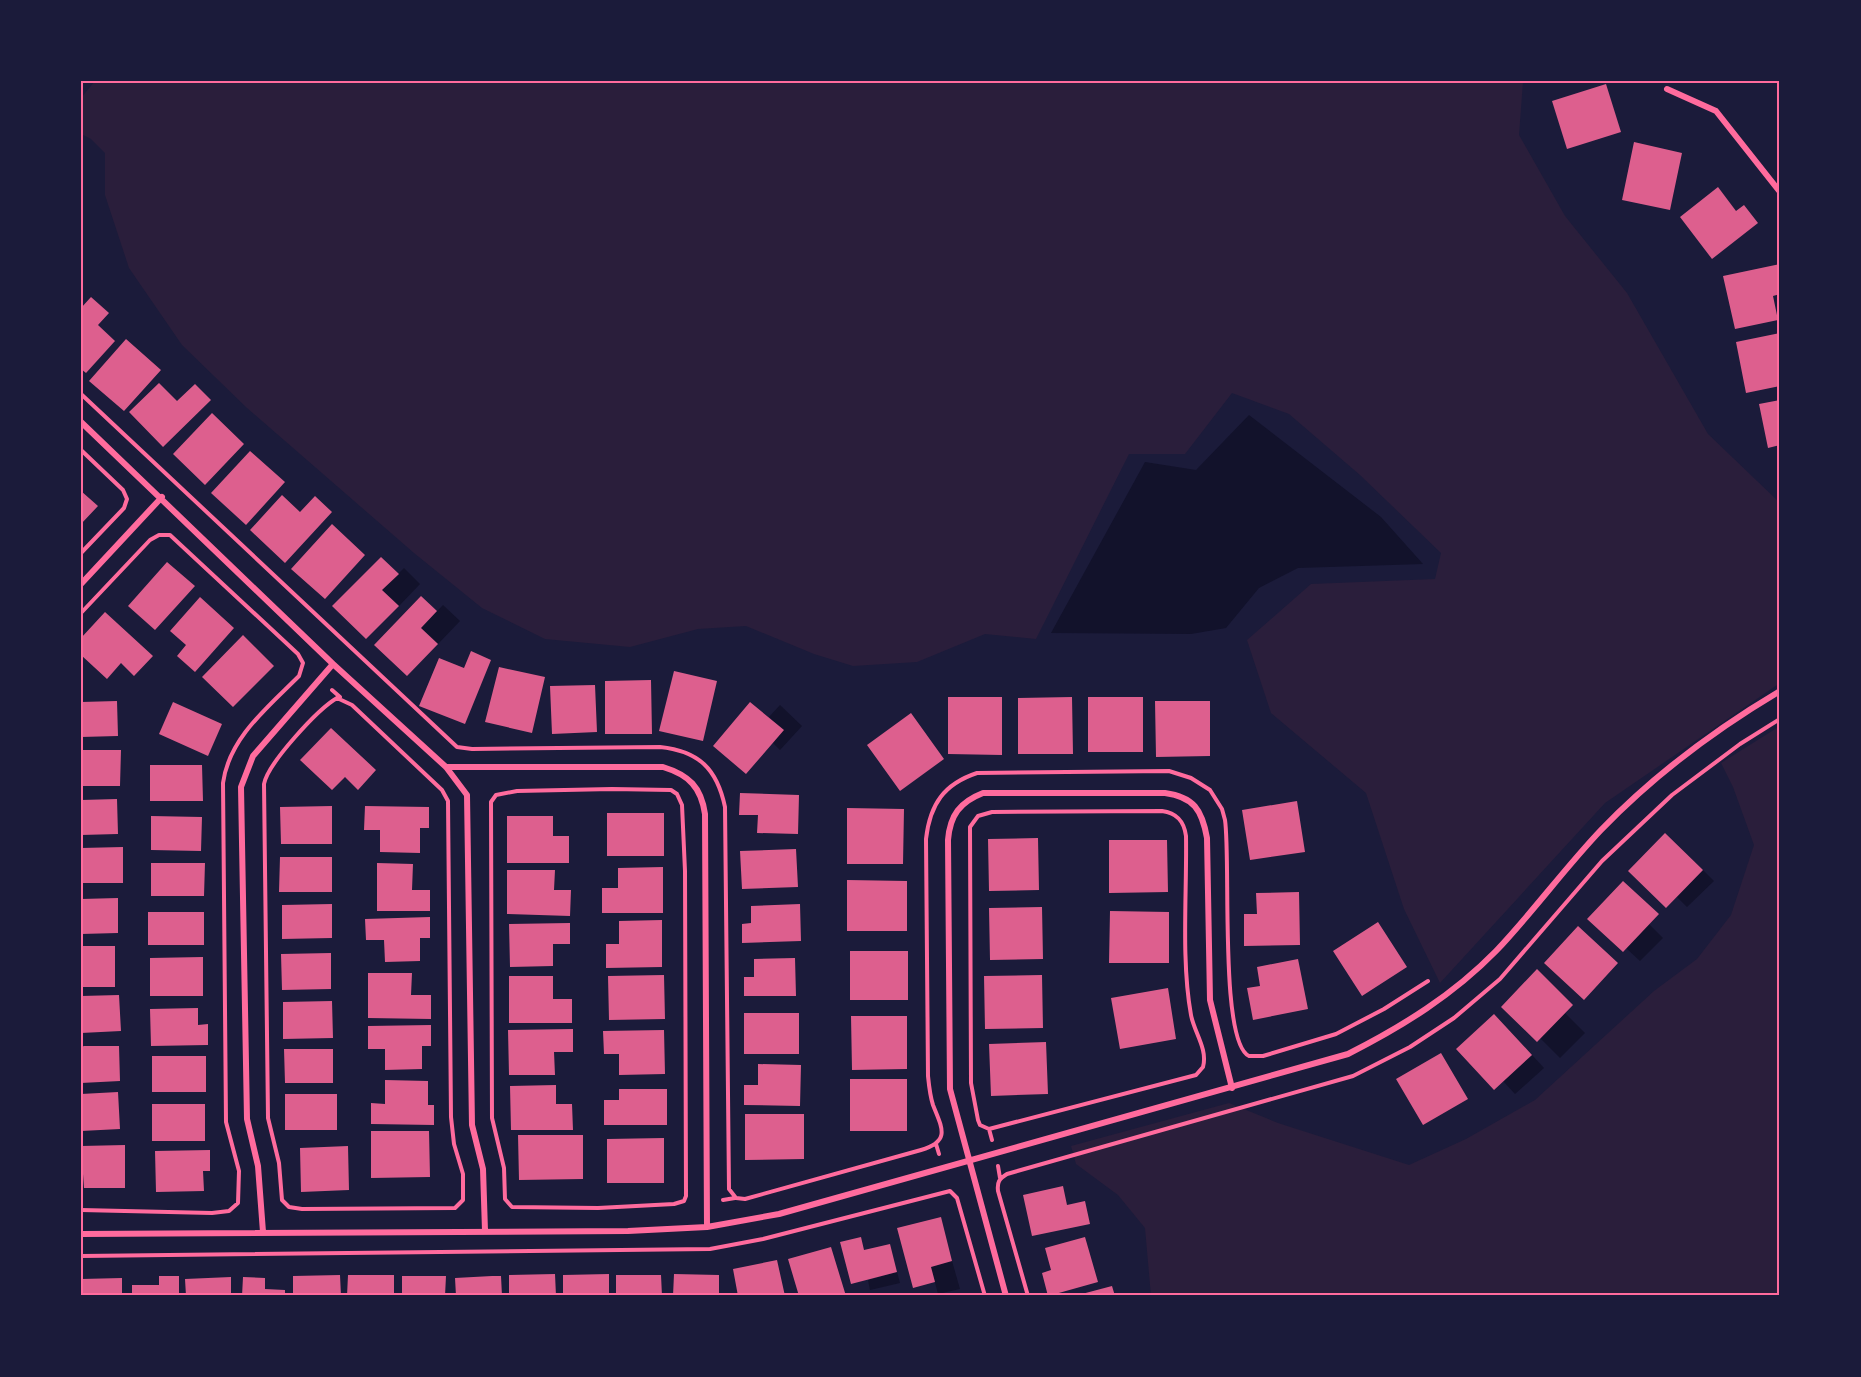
<svg xmlns="http://www.w3.org/2000/svg" width="1861" height="1377" font-family="'Space Grotesk',sans-serif">
<style>
.green{fill:#2a1e3b}
.water{fill:#12122b}
.building{fill:#dd5f8e}
.lines{fill:none;stroke-linecap:round;stroke-linejoin:round}
.path{stroke:#ff6b9d;stroke-width:4}
.minor{stroke:#ff6b9d;stroke-width:6}
.neatline{fill:none;stroke:#ff6b9d;stroke-width:2}
</style>
<rect width="100%" height="100%" fill="#1b1b3a"/>
<path class="green" d="M 95,81 L 1523,81 L 1519,135 L 1565,216 L 1627,293 L 1708,434 L 1780,503 L 1780,683 L 1605,803 L 1440,983 L 1404,909 L 1366,793 L 1271,713 L 1247,640 L 1311,584 L 1435,579 L 1441,553 L 1360,475 L 1289,414 L 1232,393 L 1185,454 L 1129,454 L 1036,639 L 985,634 L 917,662 L 853,666 L 814,654 L 746,626 L 698,629 L 630,647 L 545,639 L 482,608 L 414,553 L 247,408 L 182,345 L 129,268 L 105,195 L 105,153 L 91,139 L 81,134 L 81,98 Z
M 1780,726 L 1780,1296 L 1151,1296 L 1145,1228 L 1118,1195 L 1076,1164 L 1071,1146 L 1229,1103 L 1278,1123 L 1409,1165 L 1466,1139 L 1535,1100 L 1654,991 L 1697,959 L 1731,915 L 1754,845 L 1733,787 L 1721,763 Z"/>
<path class="water" d="M 1249,415 L 1381,517 L 1423,564 L 1298,568 L 1259,588 L 1226,628 L 1191,634 L 1051,633 L 1145,462 L 1196,470 Z
M 404,568 L 420,584 L 399,606 L 382,590 Z
M 443,605 L 460,621 L 438,644 L 421,628 Z
M 780,705 L 802,726 L 780,750 L 773,743 L 783,730 L 769,717 Z
M 1703,870 L 1714,881 L 1687,907 L 1677,897 Z
M 1649,924 L 1663,938 L 1640,961 L 1626,948 Z
M 1565,1013 L 1585,1033 L 1560,1058 L 1540,1038 Z
M 1532,1055 L 1544,1068 L 1515,1094 L 1503,1081 Z
M 952,1261 L 960,1289 L 938,1294 L 931,1267 Z
M 897,1272 L 900,1283 L 870,1290 L 868,1280 Z"/>
<path class="building" d="M 1606,84 L 1621,132 L 1567,149 L 1552,101 Z
M 1634,142 L 1682,153 L 1670,210 L 1622,200 Z
M 1718,187 L 1736,211 L 1744,205 L 1758,223 L 1712,259 L 1680,217 Z
M 1780,264 L 1780,294 L 1773,296 L 1778,320 L 1735,329 L 1723,276 Z
M 91,297 L 109,313 L 98,325 L 115,341 L 86,373 L 81,369 L 81,308 Z
M 1780,333 L 1780,386 L 1746,393 L 1736,342 Z
M 126,339 L 161,370 L 124,411 L 89,381 Z
M 159,383 L 177,401 L 195,384 L 211,400 L 163,447 L 129,412 Z
M 1780,400 L 1780,445 L 1768,448 L 1759,404 Z
M 212,413 L 244,444 L 205,485 L 173,454 Z
M 250,451 L 285,482 L 246,525 L 211,493 Z
M 81,491 L 98,506 L 81,524 Z
M 282,495 L 300,512 L 315,496 L 332,512 L 285,563 L 250,530 Z
M 332,524 L 365,555 L 325,599 L 291,569 Z
M 381,557 L 399,574 L 382,590 L 399,606 L 366,639 L 332,606 Z
M 167,562 L 195,586 L 155,630 L 128,606 Z
M 421,596 L 437,611 L 421,628 L 438,644 L 407,676 L 374,645 Z
M 200,597 L 234,628 L 195,672 L 177,656 L 186,645 L 170,631 Z
M 105,612 L 153,656 L 134,676 L 121,663 L 107,679 L 81,655 L 81,638 Z
M 243,635 L 274,666 L 233,707 L 202,677 Z
M 471,651 L 491,660 L 465,724 L 419,706 L 439,658 L 464,668 Z
M 499,667 L 545,677 L 532,733 L 485,722 Z
M 674,671 L 717,681 L 703,741 L 659,731 Z
M 651,680 L 652,734 L 605,734 L 605,681 Z
M 595,685 L 597,732 L 552,734 L 550,686 Z
M 948,697 L 1002,697 L 1002,755 L 948,754 Z
M 1072,697 L 1073,754 L 1018,754 L 1018,698 Z
M 1088,697 L 1143,697 L 1143,752 L 1088,752 Z
M 117,701 L 118,736 L 81,737 L 81,702 Z
M 1155,701 L 1210,701 L 1210,756 L 1156,757 Z
M 173,702 L 222,724 L 208,756 L 159,734 Z
M 750,702 L 784,730 L 746,774 L 713,746 Z
M 911,713 L 944,759 L 900,791 L 867,745 Z
M 331,728 L 376,770 L 358,790 L 345,777 L 332,790 L 300,760 Z
M 81,750 L 121,750 L 120,786 L 81,786 Z
M 150,765 L 202,765 L 203,801 L 150,801 Z
M 740,793 L 799,795 L 798,834 L 757,833 L 758,815 L 739,815 Z
M 117,799 L 118,834 L 81,835 L 81,800 Z
M 1297,801 L 1305,852 L 1250,860 L 1242,810 Z
M 332,806 L 332,844 L 281,844 L 280,807 Z
M 365,806 L 429,807 L 429,828 L 420,828 L 420,853 L 380,852 L 380,830 L 364,830 Z
M 847,808 L 904,809 L 903,864 L 847,864 Z
M 607,813 L 664,813 L 664,856 L 607,856 Z
M 151,816 L 202,817 L 201,851 L 151,850 Z
M 507,816 L 553,816 L 553,836 L 569,836 L 569,863 L 507,863 Z
M 1665,833 L 1703,870 L 1666,908 L 1628,871 Z
M 1038,838 L 1039,890 L 989,891 L 988,839 Z
M 1109,840 L 1167,840 L 1168,892 L 1109,893 Z
M 123,847 L 123,883 L 81,883 L 81,848 Z
M 796,849 L 798,887 L 742,889 L 740,851 Z
M 280,857 L 332,857 L 332,892 L 279,892 Z
M 151,863 L 205,863 L 204,896 L 151,896 Z
M 377,863 L 413,864 L 412,890 L 430,890 L 430,911 L 377,911 Z
M 663,867 L 663,913 L 602,913 L 602,888 L 618,888 L 618,868 Z
M 507,870 L 555,870 L 554,890 L 571,890 L 570,916 L 507,914 Z
M 847,880 L 907,881 L 907,931 L 847,931 Z
M 1623,881 L 1659,914 L 1623,952 L 1587,919 Z
M 1299,892 L 1300,945 L 1244,946 L 1244,914 L 1257,914 L 1256,893 Z
M 118,898 L 118,933 L 81,934 L 81,899 Z
M 332,904 L 332,938 L 282,939 L 282,905 Z
M 800,904 L 801,941 L 742,943 L 742,924 L 751,923 L 751,906 Z
M 1042,907 L 1043,959 L 990,960 L 989,908 Z
M 1110,911 L 1169,912 L 1169,963 L 1109,963 Z
M 148,912 L 204,912 L 204,945 L 148,945 Z
M 430,917 L 430,938 L 420,938 L 420,961 L 385,962 L 384,940 L 366,940 L 365,919 Z
M 662,920 L 662,967 L 606,968 L 606,944 L 619,944 L 619,921 Z
M 1378,922 L 1407,967 L 1362,996 L 1333,951 Z
M 570,923 L 570,944 L 553,944 L 553,966 L 510,967 L 509,924 Z
M 1578,926 L 1618,963 L 1584,1000 L 1544,963 Z
M 81,946 L 115,946 L 115,987 L 81,987 Z
M 850,951 L 908,951 L 908,1000 L 850,1000 Z
M 331,953 L 331,989 L 282,990 L 281,954 Z
M 203,957 L 203,996 L 150,996 L 150,958 Z
M 795,958 L 796,996 L 744,996 L 744,977 L 754,977 L 754,959 Z
M 1298,959 L 1308,1009 L 1253,1020 L 1247,988 L 1260,986 L 1257,967 Z
M 1537,969 L 1573,1005 L 1537,1042 L 1501,1007 Z
M 368,973 L 412,973 L 411,995 L 431,995 L 431,1019 L 368,1018 Z
M 664,975 L 665,1019 L 609,1020 L 608,976 Z
M 1042,975 L 1043,1028 L 985,1029 L 984,976 Z
M 509,976 L 553,976 L 553,999 L 572,999 L 572,1023 L 509,1023 Z
M 1168,988 L 1176,1039 L 1120,1049 L 1111,998 Z
M 119,995 L 121,1031 L 81,1033 L 81,996 Z
M 332,1001 L 333,1038 L 283,1039 L 283,1002 Z
M 198,1008 L 198,1025 L 208,1024 L 208,1045 L 151,1046 L 150,1009 Z
M 744,1013 L 799,1013 L 799,1054 L 744,1054 Z
M 1494,1014 L 1532,1055 L 1494,1090 L 1456,1049 Z
M 851,1016 L 907,1016 L 907,1069 L 852,1070 Z
M 431,1025 L 431,1046 L 422,1046 L 422,1069 L 385,1070 L 385,1049 L 368,1049 L 368,1026 Z
M 573,1029 L 573,1052 L 554,1052 L 555,1075 L 509,1075 L 508,1030 Z
M 664,1030 L 665,1074 L 619,1075 L 619,1054 L 604,1054 L 603,1031 Z
M 1046,1042 L 1048,1094 L 991,1096 L 989,1044 Z
M 84,1046 L 119,1046 L 120,1081 L 81,1083 L 81,1047 Z
M 284,1049 L 333,1049 L 333,1083 L 285,1083 Z
M 1441,1053 L 1468,1099 L 1423,1125 L 1396,1079 Z
M 152,1056 L 206,1056 L 206,1092 L 152,1092 Z
M 758,1064 L 801,1065 L 800,1106 L 744,1105 L 744,1085 L 758,1085 Z
M 850,1079 L 907,1079 L 907,1131 L 850,1131 Z
M 385,1080 L 428,1081 L 428,1105 L 434,1105 L 434,1125 L 371,1124 L 371,1103 L 385,1104 Z
M 556,1085 L 556,1104 L 572,1104 L 573,1130 L 511,1130 L 510,1086 Z
M 619,1089 L 667,1089 L 667,1125 L 604,1125 L 604,1100 L 619,1100 Z
M 118,1092 L 120,1129 L 81,1131 L 81,1094 Z
M 285,1094 L 337,1094 L 337,1130 L 285,1130 Z
M 152,1104 L 205,1104 L 205,1141 L 152,1141 Z
M 745,1114 L 804,1114 L 804,1159 L 745,1160 Z
M 371,1131 L 429,1131 L 430,1177 L 371,1178 Z
M 518,1135 L 583,1135 L 583,1179 L 519,1180 Z
M 664,1138 L 664,1183 L 607,1183 L 607,1139 Z
M 125,1145 L 125,1188 L 84,1188 L 81,1146 Z
M 348,1146 L 349,1190 L 301,1192 L 300,1148 Z
M 210,1150 L 210,1171 L 203,1171 L 204,1191 L 156,1192 L 155,1151 Z
M 1063,1186 L 1067,1205 L 1085,1201 L 1090,1224 L 1032,1236 L 1023,1195 Z
M 941,1217 L 952,1261 L 931,1267 L 935,1282 L 913,1288 L 897,1228 Z
M 861,1237 L 864,1250 L 890,1244 L 897,1272 L 851,1284 L 840,1242 Z
M 1085,1237 L 1098,1282 L 1048,1296 L 1042,1273 L 1051,1270 L 1045,1248 Z
M 831,1247 L 846,1296 L 799,1296 L 788,1259 Z
M 777,1260 L 785,1296 L 738,1296 L 733,1269 Z
M 555,1274 L 556,1296 L 509,1296 L 509,1275 Z
M 609,1274 L 609,1296 L 563,1296 L 563,1275 Z
M 674,1274 L 719,1275 L 719,1296 L 673,1296 Z
M 340,1275 L 341,1296 L 293,1296 L 293,1276 Z
M 348,1275 L 394,1275 L 394,1296 L 347,1296 Z
M 616,1275 L 661,1275 L 662,1296 L 616,1296 Z
M 159,1276 L 179,1276 L 179,1296 L 132,1296 L 132,1285 L 159,1285 Z
M 402,1276 L 446,1276 L 445,1296 L 402,1296 Z
M 492,1276 L 501,1276 L 502,1296 L 456,1296 L 455,1278 Z
M 231,1277 L 231,1296 L 186,1296 L 185,1279 Z
M 243,1277 L 265,1278 L 265,1289 L 285,1290 L 285,1296 L 242,1296 Z
M 122,1278 L 122,1296 L 81,1296 L 81,1279 Z
M 1112,1286 L 1115,1296 L 1078,1296 L 1078,1295 Z"/>
<g class="lines">
<path class="path" d="M 81,394 L 457,747 L 472,749 L 660,747 C 699,751 717,769 725,807 L 729,1189 L 736,1198 L 745,1199 L 921,1150 C 951,1141 942,1128 933,1105 C 930,1096 929,1086 928,1076 L 926,839 C 930,804 944,784 977,773 L 1169,771 L 1191,778 L 1210,790 L 1222,809 L 1225,820 C 1231,859 1219,1042 1249,1056 L 1263,1056 L 1336,1034 L 1384,1009 L 1428,981
M 81,450 L 123,490 L 127,499 L 124,508 L 81,553
M 81,613 L 150,540 L 159,535 L 170,535 L 298,654 L 303,663 L 299,676 C 268,707 229,738 223,783 L 226,1122 L 239,1171 L 238,1203 L 229,1211 L 212,1213 L 81,1210
M 332,690 L 340,697
M 337,698 L 352,705 L 442,790 L 448,801 L 451,1117 L 454,1144 L 463,1174 L 463,1200 L 455,1208 L 302,1209 L 289,1207 L 282,1200 L 279,1163 L 268,1118 L 264,784 C 268,763 318,709 337,698 Z
M 612,789 L 671,790 L 677,794 L 682,805 L 685,871 L 686,1196 L 684,1201 L 674,1204 L 598,1208 L 512,1207 L 505,1199 L 504,1168 L 492,1118 L 491,802 L 496,795 L 517,791 Z
M 989,1129 L 1196,1075 L 1203,1067 C 1208,1049 1194,1032 1191,1015 C 1181,960 1187,892 1186,836 C 1184,821 1177,813 1162,811 L 992,812 L 978,816 L 970,827 L 971,1083 L 978,1120 L 980,1125 L 989,1129 L 992,1140
M 936,1144 L 939,1154
M 998,1166 L 1000,1178
M 723,1200 L 735,1198
M 81,1256 L 710,1249 L 763,1239 L 950,1191 L 957,1198 L 985,1296
M 1028,1296 L 998,1191 C 997,1182 999,1179 1007,1174 L 1353,1076 L 1410,1047 L 1454,1018 L 1500,979 L 1602,861 L 1672,795 L 1740,744 L 1780,719"/>
<path class="minor" d="M 1667,89 L 1716,111 L 1780,192
M 81,422 L 333,664 L 446,767 L 467,795 L 472,1125 L 483,1169 L 485,1231
M 81,584 L 162,497
M 446,767 L 663,767 C 689,775 701,787 705,814 L 707,1227
M 263,1232 L 258,1166 L 247,1119 L 241,787 L 253,756 L 333,664
M 81,1234 L 628,1231 L 707,1227 L 779,1214 L 1348,1054 C 1403,1026 1453,995 1496,951 C 1533,912 1564,869 1601,830 C 1653,776 1716,729 1780,691
M 1006,1296 L 950,1089 L 948,840 C 950,815 960,802 983,793 L 1165,793 C 1194,797 1202,810 1207,838 L 1210,1000 L 1232,1088"/>
</g>
<rect width="1861" height="1377" fill="none" stroke="#1b1b3a" stroke-width="165"/>
<rect x="82" y="82" width="1696" height="1212" class="neatline"/>
</svg>
